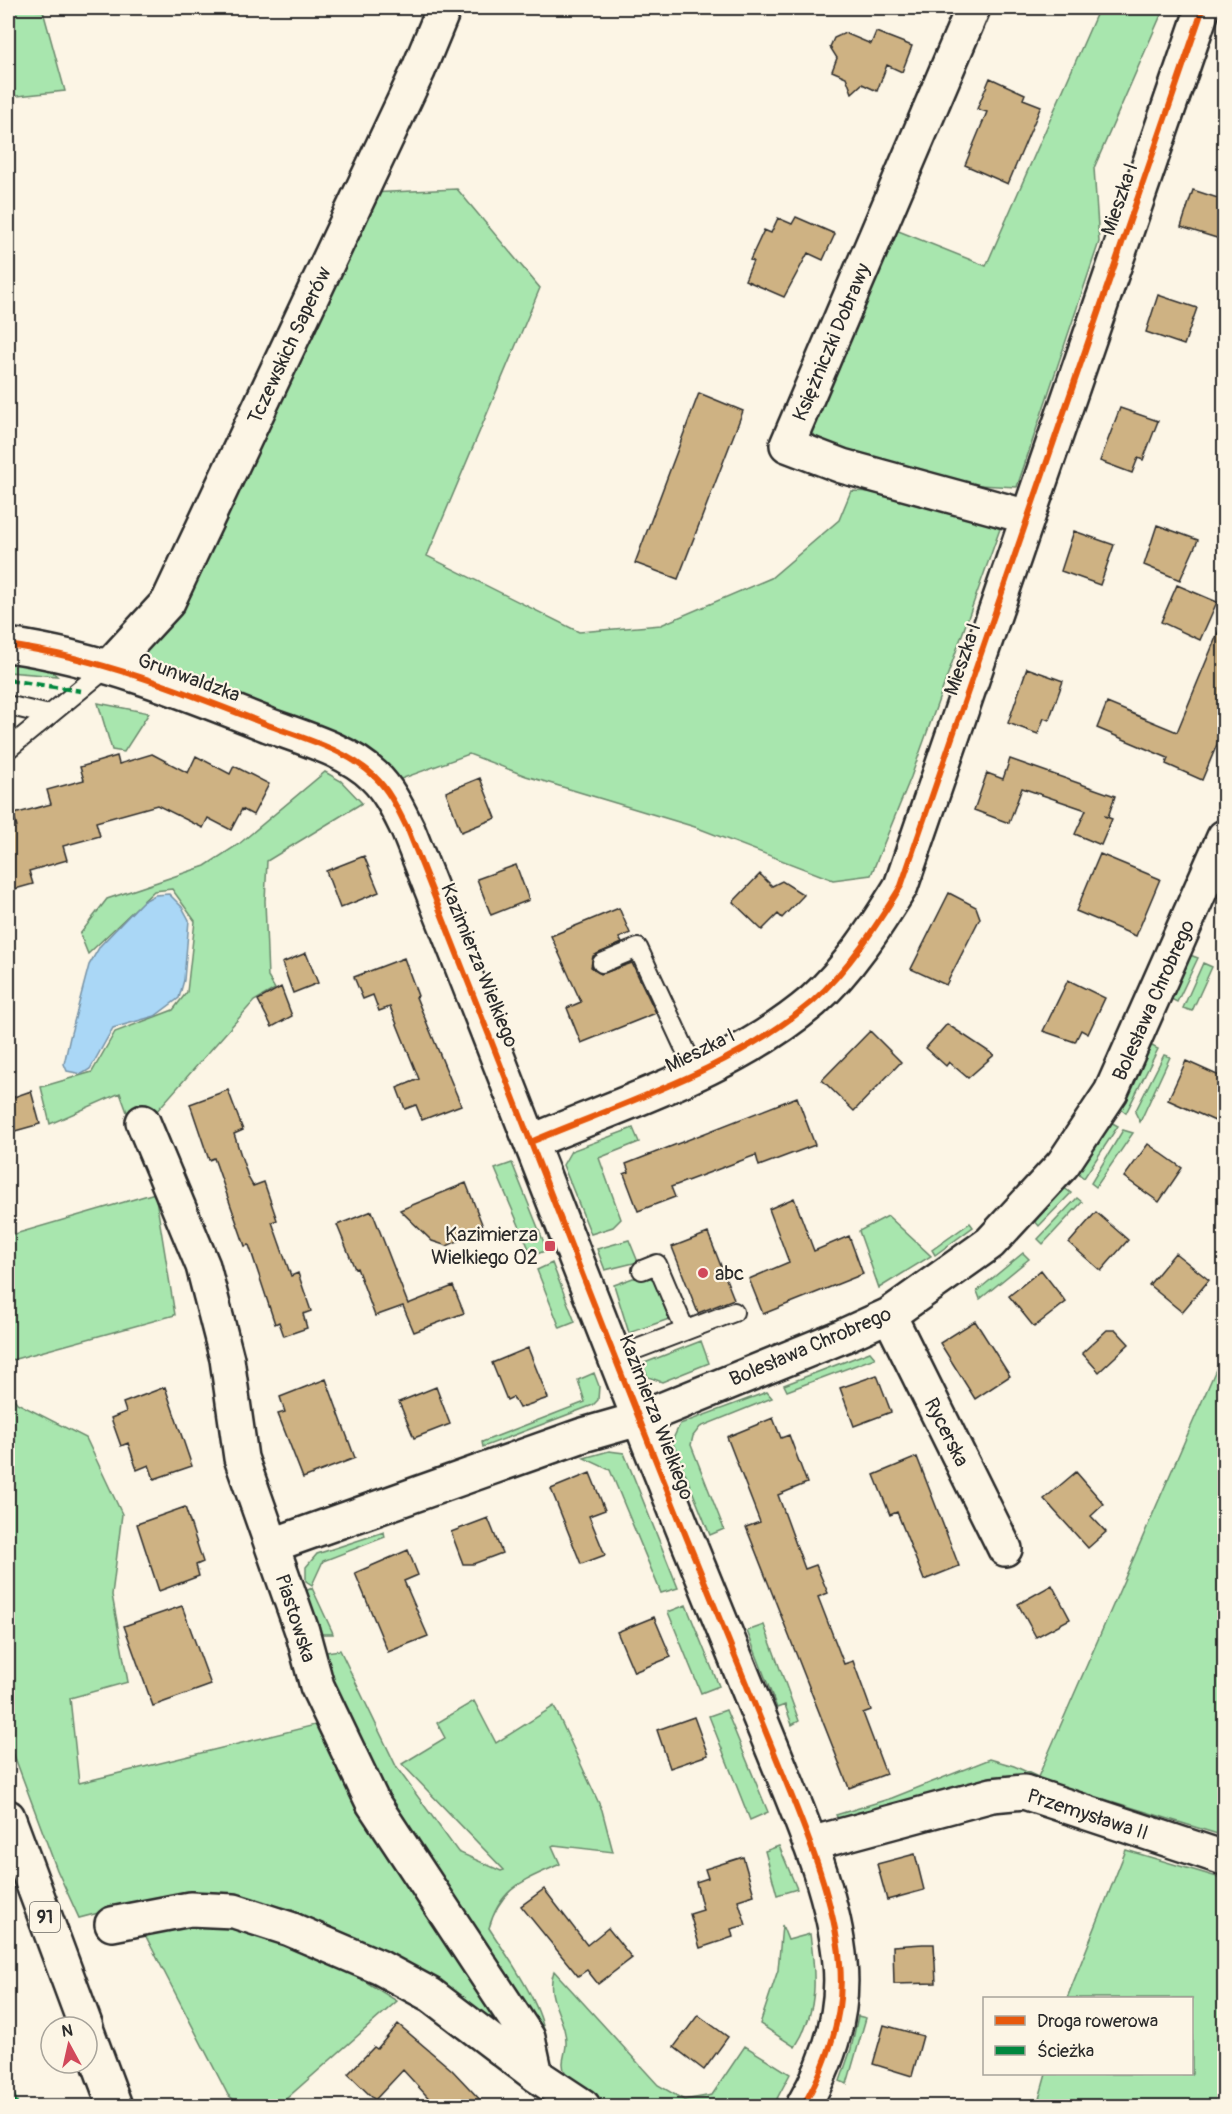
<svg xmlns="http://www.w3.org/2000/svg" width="1232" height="2114" font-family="Pangolin,sans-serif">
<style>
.green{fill:#a8e6ae;stroke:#6a886c;stroke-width:1.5}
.water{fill:#aad7f6;stroke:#7792a5;stroke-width:1.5}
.building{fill:#ceb283;stroke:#2b2b2b;stroke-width:1.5}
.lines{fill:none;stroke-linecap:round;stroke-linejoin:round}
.lane-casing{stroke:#2b2b2b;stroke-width:22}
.street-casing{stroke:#2b2b2b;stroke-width:38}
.primary-casing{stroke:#2b2b2b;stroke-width:38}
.lane{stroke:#fcf5e5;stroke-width:18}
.street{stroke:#fcf5e5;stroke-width:33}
.primary{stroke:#fcf5e5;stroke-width:33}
.quiet{stroke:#00873e;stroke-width:4.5;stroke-dasharray:9 4.5;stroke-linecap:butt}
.cycleway-casing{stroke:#fcf5e5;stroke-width:10}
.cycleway{stroke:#e8590c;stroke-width:6}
.poi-dot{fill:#d1495b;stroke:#fcf5e5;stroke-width:2}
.labels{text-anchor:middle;stroke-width:4.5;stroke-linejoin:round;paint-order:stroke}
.shield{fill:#fcf5e5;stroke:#6a6863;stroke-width:1.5}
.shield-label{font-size:18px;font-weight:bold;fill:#2b2b2b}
.street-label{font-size:20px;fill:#2b2b2b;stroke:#fcf5e5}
.poi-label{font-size:20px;fill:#2b2b2b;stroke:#fcf5e5;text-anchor:end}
</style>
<rect width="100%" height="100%" fill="#fcf5e5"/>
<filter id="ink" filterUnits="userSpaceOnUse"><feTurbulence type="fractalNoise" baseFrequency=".0167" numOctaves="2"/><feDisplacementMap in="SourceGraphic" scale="12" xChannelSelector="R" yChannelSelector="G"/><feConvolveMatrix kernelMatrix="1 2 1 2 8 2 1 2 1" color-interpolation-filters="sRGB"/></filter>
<g filter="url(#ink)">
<path class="green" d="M 8,8 L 43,11 L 65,91 L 8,97 Z
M 1099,8 L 1164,8 L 1094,168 L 1099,242 L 1017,487 L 958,484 L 848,454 L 810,433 L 896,230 L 986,266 Z
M 457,189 L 540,288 L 427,556 L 579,632 L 661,625 L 771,578 L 839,520 L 851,491 L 922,494 L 1000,529 L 911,777 L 871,875 L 833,880 L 695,827 L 526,776 L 469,754 L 401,779 L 340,735 L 141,657 L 368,193 Z
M 8,661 L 45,665 L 57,676 L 8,672 Z
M 98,703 L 149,713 L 124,752 L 112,750 Z
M 325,772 L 341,781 L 362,803 L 267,861 L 265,901 L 268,977 L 275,989 L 254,1001 L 156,1112 L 131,1123 L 120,1093 L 50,1124 L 41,1087 L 92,1072 L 115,1032 L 173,1010 L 187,992 L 195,921 L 172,889 L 154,891 L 88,954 L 80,934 L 107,899 L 205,866 L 239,844 Z
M 1190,955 L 1198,958 L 1177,1002 L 1169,998 Z
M 1203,963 L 1212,967 L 1192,1011 L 1183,1008 Z
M 1150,1045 L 1158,1049 L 1126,1113 L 1118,1107 Z
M 1164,1055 L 1170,1057 L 1140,1122 L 1135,1112 Z
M 1109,1121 L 1118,1126 L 1084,1178 L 1075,1171 Z
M 633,1128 L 639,1142 L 599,1158 L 621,1219 L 613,1227 L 591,1234 L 563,1165 L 571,1151 Z
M 1123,1130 L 1133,1133 L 1096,1187 L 1091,1183 Z
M 512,1163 L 547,1250 L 532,1256 L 495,1169 Z
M 1063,1187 L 1071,1193 L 1039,1226 L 1033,1219 Z
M 155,1193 L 175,1315 L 8,1361 L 8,1236 Z
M 1077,1198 L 1082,1202 L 1043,1244 L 1038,1239 Z
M 888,1216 L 931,1256 L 879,1288 L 859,1231 Z
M 970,1223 L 973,1227 L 935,1255 L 932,1250 Z
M 629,1240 L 638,1262 L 605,1270 L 597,1249 Z
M 1023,1253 L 1029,1259 L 980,1299 L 977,1291 Z
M 552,1263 L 575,1322 L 560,1328 L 537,1270 Z
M 633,1278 L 653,1278 L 669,1319 L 629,1333 L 614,1285 Z
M 701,1341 L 709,1363 L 662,1382 L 648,1377 L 642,1364 Z
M 1224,1351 L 1224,1836 L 1104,1799 L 1159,1817 L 1157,1825 L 1039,1785 L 840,1822 L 836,1815 L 892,1798 L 990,1759 L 1014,1766 L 1038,1777 Z
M 870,1352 L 875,1358 L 787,1391 L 784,1385 Z
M 594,1373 L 599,1386 L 598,1400 L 593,1405 L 483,1447 L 482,1442 L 585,1402 L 578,1380 Z
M 8,1390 L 17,1403 L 86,1438 L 122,1514 L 112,1595 L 128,1682 L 70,1698 L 79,1783 L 327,1722 L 527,2054 L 371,1951 L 291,1909 L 254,1902 L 106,1911 L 79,1918 L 57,1870 L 8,1739 Z
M 767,1392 L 772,1398 L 700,1427 L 693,1436 L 691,1445 L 724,1529 L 710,1535 L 672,1441 L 680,1424 Z
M 609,1451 L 624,1453 L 678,1588 L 661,1593 L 610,1470 L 584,1458 Z
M 384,1532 L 385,1537 L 323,1561 L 312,1585 L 306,1581 L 306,1567 L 317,1554 Z
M 312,1588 L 332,1631 L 333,1634 L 319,1634 L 301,1593 Z
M 686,1605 L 719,1686 L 701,1693 L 668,1612 Z
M 764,1625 L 799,1721 L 792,1725 L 785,1705 L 777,1708 L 747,1631 Z
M 340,1650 L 397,1768 L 458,1852 L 501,1871 L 504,1870 L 402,1764 L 445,1738 L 437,1723 L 474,1701 L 496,1743 L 554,1706 L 602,1810 L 613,1852 L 554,1845 L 552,1846 L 560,1864 C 524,1881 501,1886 489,1928 C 506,1955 556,2021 543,2053 L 377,1789 L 319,1657 L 326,1652 Z
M 726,1710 L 768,1812 L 750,1820 L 709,1716 Z
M 779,1846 L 797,1889 L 777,1895 L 765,1851 Z
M 1126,1850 L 1224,1879 L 1224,2106 L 1037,2106 L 1046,2074 L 1192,2074 L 1192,1998 L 1067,1998 Z
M 204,1921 L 319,1953 L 397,2001 L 278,2106 L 242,2106 L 228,2095 L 141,1927 Z
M 782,1925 L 788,1940 L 810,1934 C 816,1976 819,2010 795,2047 L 760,2024 L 778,1970 Z
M 554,1971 L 658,2085 L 684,2100 L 712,2095 L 745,2046 L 790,2074 L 773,2106 L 596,2106 C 585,2096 571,2085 565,2072 C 560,2062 566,2054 566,2044 C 567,2019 544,1999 554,1971 Z
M 858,2016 L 866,2018 L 847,2084 L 840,2081 L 851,2049 Z"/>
<path class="water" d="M 169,894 L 182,907 L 189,920 L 184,980 L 179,998 L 155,1016 L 113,1028 L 90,1069 L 82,1074 L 67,1071 L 64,1064 L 70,1037 L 89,965 L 100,946 L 142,902 L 155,895 Z"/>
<path class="building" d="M 876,32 L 912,46 L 902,72 L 887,65 L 877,91 L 862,84 L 852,93 L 846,77 L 832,71 L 837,58 L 830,47 L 834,38 L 845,33 L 871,44 Z
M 990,78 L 1025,94 L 1023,99 L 1041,106 L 1008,184 L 965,165 L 987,112 L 977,109 Z
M 1193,190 L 1224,200 L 1224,224 L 1220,239 L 1181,227 Z
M 796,217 L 835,234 L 823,260 L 808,253 L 784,297 L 745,280 L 753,261 L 750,260 L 764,230 L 771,233 L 778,218 L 792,224 Z
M 1158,295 L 1197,308 L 1184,345 L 1146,332 Z
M 699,393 L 743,411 L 678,579 L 635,563 Z
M 1120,408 L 1158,421 L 1143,460 L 1138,458 L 1132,473 L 1100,461 Z
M 1157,525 L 1198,540 L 1180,580 L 1144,565 Z
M 1074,531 L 1114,545 L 1100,585 L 1061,571 Z
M 1177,585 L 1217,602 L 1200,640 L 1161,622 Z
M 1224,618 L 1224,728 L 1202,780 L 1166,764 L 1168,758 L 1097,728 L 1107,703 L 1177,732 Z
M 1027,668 L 1063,681 L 1049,720 L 1044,718 L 1038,734 L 1008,723 Z
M 152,754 L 188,773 L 196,756 L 230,774 L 234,766 L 269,784 L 253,815 L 242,809 L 231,830 L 208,818 L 203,828 L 157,805 L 96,822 L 100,836 L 63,846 L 67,860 L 29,871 L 33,884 L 8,891 L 8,819 L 14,818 L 17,828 L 14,814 L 51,804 L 47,790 L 84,780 L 80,767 L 117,756 L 119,764 Z
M 1010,759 L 1115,796 L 1108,817 L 1104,816 L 1112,819 L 1101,845 L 1075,834 L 1086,810 L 1022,788 L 1009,823 L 974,810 L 987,773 L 1003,779 Z
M 480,778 L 496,818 L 461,832 L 446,792 Z
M 1100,854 L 1160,879 L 1136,936 L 1076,911 Z
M 364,856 L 379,892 L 340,908 L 326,871 Z
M 516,865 L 529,900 L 491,915 L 477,879 Z
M 760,874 L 772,886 L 782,881 L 804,895 L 782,918 L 778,914 L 762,930 L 733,902 Z
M 949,893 L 976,907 L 980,918 L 946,985 L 911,969 Z
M 619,908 L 630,933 L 619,938 L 622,943 L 593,956 L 591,967 L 601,974 L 632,963 L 656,1013 L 581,1043 L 567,1008 L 581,1002 L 551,936 Z
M 306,953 L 318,983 L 293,993 L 282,963 Z
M 404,958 L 418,996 L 416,997 L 461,1105 L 422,1120 L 416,1105 L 405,1109 L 397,1088 L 419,1079 L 390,1007 L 379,1011 L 373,995 L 363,999 L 354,977 Z
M 1068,980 L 1105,998 L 1088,1034 L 1081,1030 L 1075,1042 L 1043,1031 Z
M 281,987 L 292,1016 L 272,1027 L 258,1000 Z
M 947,1024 L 994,1055 L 968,1078 L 949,1062 L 946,1066 L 926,1048 Z
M 870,1031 L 901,1062 L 854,1111 L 822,1080 Z
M 1186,1061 L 1224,1078 L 1224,1125 L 1168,1100 Z
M 228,1090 L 243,1130 L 234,1134 L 248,1177 L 253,1186 L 264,1182 L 277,1220 L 272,1222 L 291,1276 L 298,1273 L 311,1311 L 303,1314 L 307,1328 L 284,1336 L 279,1322 L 275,1324 L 249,1245 L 245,1246 L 214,1158 L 209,1160 L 190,1104 Z
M 31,1091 L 40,1124 L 8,1133 L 8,1099 Z
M 797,1097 L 815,1145 L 759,1166 L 756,1155 L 671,1187 L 675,1197 L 638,1211 L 624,1174 L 629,1172 L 626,1164 Z
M 1148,1144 L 1182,1168 L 1159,1202 L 1124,1177 Z
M 466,1183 L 484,1229 L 447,1246 L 432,1241 L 400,1210 Z
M 794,1198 L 814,1251 L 849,1236 L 863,1274 L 763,1314 L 749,1279 L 789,1262 L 769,1209 Z
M 372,1211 L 408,1304 L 453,1286 L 464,1313 L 414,1332 L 403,1306 L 375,1316 L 357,1268 L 355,1269 L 337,1225 Z
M 1096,1212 L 1128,1240 L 1101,1271 L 1069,1243 Z
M 708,1233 L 734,1299 L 698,1313 L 672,1247 Z
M 1175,1253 L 1209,1280 L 1182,1312 L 1149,1285 Z
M 1041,1270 L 1066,1302 L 1034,1327 L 1009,1296 Z
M 975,1321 L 1010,1376 L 975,1399 L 940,1343 Z
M 1107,1330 L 1116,1330 L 1129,1344 L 1099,1372 L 1082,1353 Z
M 528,1348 L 548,1398 L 519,1408 L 513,1397 L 507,1400 L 492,1363 Z
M 877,1375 L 891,1412 L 854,1426 L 840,1388 Z
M 326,1379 L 355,1458 L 303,1478 L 278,1414 L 285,1412 L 280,1397 Z
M 165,1387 L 192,1466 L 154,1479 L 149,1465 L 137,1470 L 128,1443 L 121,1446 L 111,1418 L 126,1412 L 123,1403 Z
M 436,1387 L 450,1424 L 414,1438 L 399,1402 Z
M 773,1418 L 781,1438 L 789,1435 L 807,1483 L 778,1495 L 805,1569 L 816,1565 L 828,1593 L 818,1597 L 844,1664 L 853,1661 L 871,1710 L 863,1713 L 886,1774 L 849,1788 L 746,1527 L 760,1522 L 727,1437 Z
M 917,1457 L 959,1566 L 924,1580 L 897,1512 L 890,1515 L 874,1475 Z
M 1076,1472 L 1104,1504 L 1091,1516 L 1106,1532 L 1088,1548 L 1044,1499 Z
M 590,1473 L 605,1510 L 589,1516 L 605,1555 L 581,1564 L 551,1489 Z
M 185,1507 L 203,1562 L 196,1565 L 199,1576 L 159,1591 L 137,1524 Z
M 488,1518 L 502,1553 L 473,1564 L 463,1564 L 451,1532 Z
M 408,1550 L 418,1575 L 404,1581 L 428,1636 L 388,1652 L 355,1573 Z
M 1052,1585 L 1070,1619 L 1036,1637 L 1018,1604 Z
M 182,1606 L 211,1685 L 153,1706 L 124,1626 Z
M 654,1617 L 671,1657 L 634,1672 L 617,1632 Z
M 694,1717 L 708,1755 L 670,1768 L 657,1730 Z
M 915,1854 L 924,1890 L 887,1900 L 877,1864 Z
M 743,1857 L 754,1895 L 738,1900 L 746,1925 L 731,1929 L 733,1937 L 700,1948 L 690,1914 L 703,1910 L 696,1882 L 708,1878 L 705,1869 Z
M 544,1889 L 587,1945 L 608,1928 L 632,1958 L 598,1984 L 587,1970 L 578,1976 L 521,1906 Z
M 923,1944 L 934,1944 L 936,1983 L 894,1984 L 893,1946 Z
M 698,2015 L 728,2037 L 704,2070 L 674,2047 Z
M 398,2024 L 452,2070 L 486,2106 L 436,2106 L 403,2070 L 375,2100 L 348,2074 L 374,2047 L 377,2049 Z
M 884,2025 L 923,2036 L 912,2076 L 873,2064 Z"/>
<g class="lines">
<g class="lane-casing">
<path id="lane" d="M 8,708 L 11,706 L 49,715
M 8,749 L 109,666
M 602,963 L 638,948 L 696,1073
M 642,1270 L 657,1264 L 685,1330
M 616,1357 L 734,1312"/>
</g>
<g class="street-casing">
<path id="street" d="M 973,8 L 787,445 L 842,466 L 1028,517
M 8,645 C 99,658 183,691 268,725 C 303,738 347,750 374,776 C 390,791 399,812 408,830 C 504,1070 595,1312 692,1551 C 721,1623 751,1695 780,1767 C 805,1829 834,1896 840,1963 C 845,2015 828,2063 803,2106
M 109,666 L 168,602 L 418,71 L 444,8
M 143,1122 L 203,1266 L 227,1359 L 241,1458 L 302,1631 L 317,1686 L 373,1803 L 528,2038 L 536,2075
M 533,1141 C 628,1101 733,1069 813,1001 C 848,970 877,925 901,886 L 1203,8
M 889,1315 L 1005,1549
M 273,1545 L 583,1435 L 639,1419 L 843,1336 L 889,1315 L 990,1243 L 1063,1164 L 1111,1092 L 1224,837
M 810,1844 L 992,1795 L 1024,1792 L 1224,1858
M 112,1924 L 190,1909 L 234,1911 L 290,1929 L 379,1967 L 431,1995 L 536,2075 L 583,2106"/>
</g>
<g class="primary-casing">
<path id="primary" d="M 8,1817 L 86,2027
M 87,2031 L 115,2106"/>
</g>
<use href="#lane" class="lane"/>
<use href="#street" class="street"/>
<use href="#primary" class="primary"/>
<path class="quiet" d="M 8,680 L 81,691
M 8,2082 L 17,2106"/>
<g class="cycleway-casing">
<path id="cycleway" d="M 8,645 C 99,658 183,691 268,725 C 303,738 347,750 374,776 C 390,791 399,812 408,830 C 504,1070 595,1312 692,1551 C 721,1623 751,1695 780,1767 C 805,1829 834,1896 840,1963 C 845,2015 828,2063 803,2106
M 533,1141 C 628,1101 733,1069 813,1001 C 848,970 877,925 901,886 L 1203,8"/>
</g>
<use href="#cycleway" class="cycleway"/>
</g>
</g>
<g class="poi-dot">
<rect x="544" y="1240" width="12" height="12" rx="3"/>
<circle cx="703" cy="1273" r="6"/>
</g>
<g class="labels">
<rect class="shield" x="30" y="1902" width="30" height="30" rx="4.5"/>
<g class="shield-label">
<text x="45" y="1923">91</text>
</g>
<g class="street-label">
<text transform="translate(1119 199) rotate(-71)" y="7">Mieszka I</text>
<text transform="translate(831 342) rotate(-67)" y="7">Księżniczki Dobrawy</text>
<text transform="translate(289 345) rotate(-65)" y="7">Tczewskich Saperów</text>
<text transform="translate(962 659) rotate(-71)" y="7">Mieszka I</text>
<text transform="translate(189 677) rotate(20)" y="7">Grunwaldzka</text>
<text transform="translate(480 965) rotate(68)" y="7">Kazimierza Wielkiego</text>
<text transform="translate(1153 1000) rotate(-66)" y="7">Bolesława Chrobrego</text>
<text transform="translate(700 1050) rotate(-26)" y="7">Mieszka I</text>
<text transform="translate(810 1346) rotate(-23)" y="7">Bolesława Chrobrego</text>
<text transform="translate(657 1417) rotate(69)" y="7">Kazimierza Wielkiego</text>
<text transform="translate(947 1432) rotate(63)" y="7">Rycerska</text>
<text transform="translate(296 1618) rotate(72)" y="7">Piastowska</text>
<text transform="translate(1088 1814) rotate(18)" y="7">Przemysława II</text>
</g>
<g class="poi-label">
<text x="538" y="1241">Kazimierza<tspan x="538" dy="23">Wielkiego 02</tspan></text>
<text x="715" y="1280" text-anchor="start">abc</text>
</g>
</g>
<rect width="1232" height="2114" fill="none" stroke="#fcf5e5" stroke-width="30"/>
<rect x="15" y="15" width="1202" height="2084" fill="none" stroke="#2b2b2b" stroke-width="2" filter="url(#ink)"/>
<rect x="983" y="1997" width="210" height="78" fill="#fcf5e5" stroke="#a8a49b" stroke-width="1.5"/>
<rect x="995" y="2016" width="30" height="9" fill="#e8590c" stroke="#a8a49b" stroke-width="1.5"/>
<text x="1037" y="2027" font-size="18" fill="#2b2b2b">Droga rowerowa</text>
<rect x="995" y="2046" width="30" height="9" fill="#00873e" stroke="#a8a49b" stroke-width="1.5"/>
<text x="1037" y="2057" font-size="18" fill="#2b2b2b">Ścieżka</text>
<g transform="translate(69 2045) rotate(352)"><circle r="28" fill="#fcf5e5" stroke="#a8a49b" stroke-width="1.5"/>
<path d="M0-4.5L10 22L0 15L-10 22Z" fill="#d1495b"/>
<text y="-9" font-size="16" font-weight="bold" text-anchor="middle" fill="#2b2b2b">N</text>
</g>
</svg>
